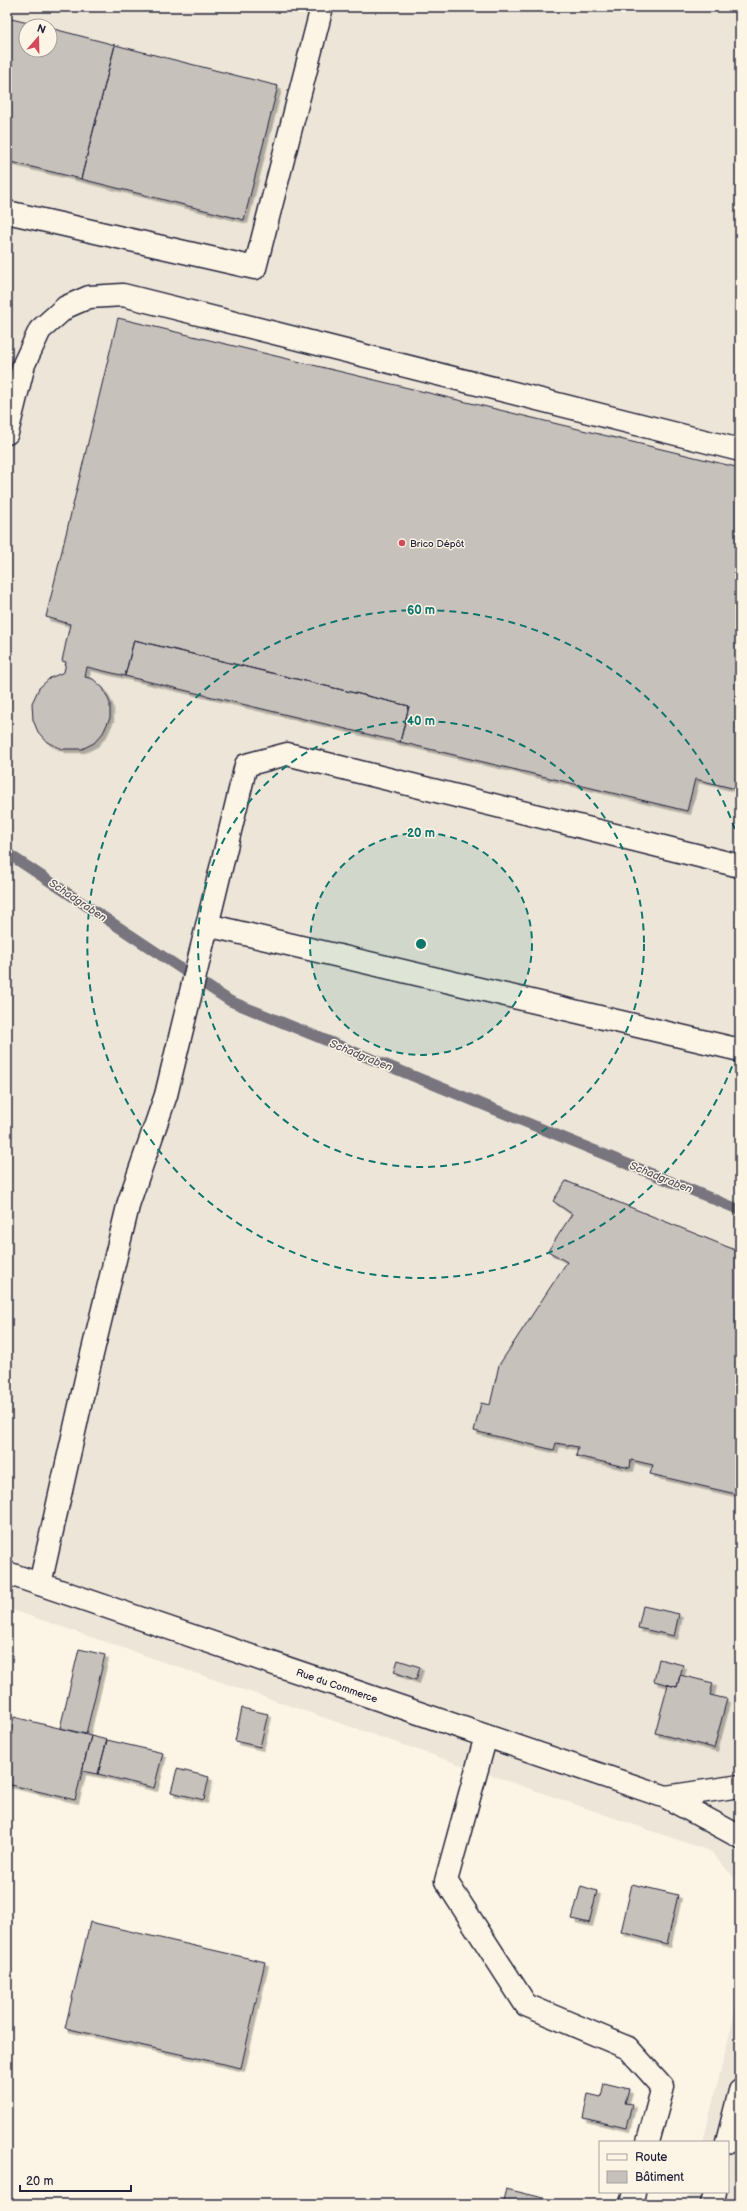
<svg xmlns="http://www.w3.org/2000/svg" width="747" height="2211" font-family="'Balsamiq Sans',sans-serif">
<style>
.built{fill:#ece5d8;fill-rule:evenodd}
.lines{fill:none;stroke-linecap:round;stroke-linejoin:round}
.stream{stroke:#78757e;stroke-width:11}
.building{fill:#c6c1bb;stroke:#22223b;filter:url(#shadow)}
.lane-casing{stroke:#22223b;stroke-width:25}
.street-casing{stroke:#22223b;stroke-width:25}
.secondary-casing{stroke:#22223b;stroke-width:25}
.lane{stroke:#fcf5e5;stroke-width:22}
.street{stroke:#fcf5e5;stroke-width:22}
.secondary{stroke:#fcf5e5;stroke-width:22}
.ring{fill:none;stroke:#0f766e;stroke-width:2;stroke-dasharray:7 5}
.poi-dot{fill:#d1495b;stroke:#fcf5e5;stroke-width:1.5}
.labels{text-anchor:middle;stroke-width:3;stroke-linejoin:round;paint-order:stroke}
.poi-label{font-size:10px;fill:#22223b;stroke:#fcf5e5;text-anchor:start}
.street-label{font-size:10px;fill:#22223b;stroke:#fcf5e5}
.water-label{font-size:11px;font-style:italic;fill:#545362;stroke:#fcf5e5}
.centre{fill:#0f766e;stroke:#fcf5e5;stroke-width:2}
.ring-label{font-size:12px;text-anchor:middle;font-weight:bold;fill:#0f766e;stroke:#fcf5e5;stroke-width:3;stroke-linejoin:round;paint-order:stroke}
</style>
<defs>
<filter id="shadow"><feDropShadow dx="3.5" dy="3.5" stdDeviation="0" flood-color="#0004"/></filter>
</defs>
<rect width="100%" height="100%" fill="#fcf5e5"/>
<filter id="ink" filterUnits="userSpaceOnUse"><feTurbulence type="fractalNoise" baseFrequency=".025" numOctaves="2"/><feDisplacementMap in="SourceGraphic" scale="8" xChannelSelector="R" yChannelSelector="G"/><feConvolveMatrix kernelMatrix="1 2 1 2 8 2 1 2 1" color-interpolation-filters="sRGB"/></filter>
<g filter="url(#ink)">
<path class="built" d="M 7,7 L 740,7 L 740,1884 L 710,1851 L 7,1608 ZM 26,26 L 50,26 L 50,50 L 26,50 Z
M 740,1992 L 740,2204 L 687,2204 L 690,2192 L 728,2192 L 728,2142 L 703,2142 Z"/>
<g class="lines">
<path class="stream" d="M 7,853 L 230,1001 L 740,1210"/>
</g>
<path class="building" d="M 7,18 L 41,26 L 26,26 L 26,50 L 50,50 L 50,28 L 115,45 L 81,179 L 7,161 Z
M 115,45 L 278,86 L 244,220 L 81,179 Z
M 118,318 L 740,468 L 740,790 L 695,779 L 687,811 L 400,742 L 409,706 L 134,640 L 125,676 L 87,667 L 85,677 L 93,679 L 103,688 L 110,703 L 110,718 L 103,733 L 94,743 L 82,749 L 62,749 L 47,742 L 38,732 L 33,720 L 32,703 L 39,688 L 50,678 L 64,672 L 66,662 L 62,661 L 70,624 L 46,617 Z
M 134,640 L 409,706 L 400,742 L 125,676 Z
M 566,1181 L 740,1252 L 740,1495 L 650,1474 L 653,1465 L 631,1460 L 630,1468 L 576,1456 L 578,1447 L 556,1443 L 554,1450 L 474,1431 L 481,1403 L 490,1405 L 499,1365 L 567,1262 L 548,1251 L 572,1214 L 553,1201 Z
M 643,1606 L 679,1614 L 674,1636 L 638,1628 Z
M 79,1649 L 105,1655 L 86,1734 L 60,1728 Z
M 659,1659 L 683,1665 L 677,1687 L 654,1681 Z
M 398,1660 L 420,1667 L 416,1680 L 394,1672 Z
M 680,1675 L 713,1683 L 710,1695 L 727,1699 L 714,1748 L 655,1733 L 668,1685 L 677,1687 Z
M 242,1708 L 268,1714 L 260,1747 L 235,1741 Z
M 14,1717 L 91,1736 L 75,1800 L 7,1784 L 7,1745 Z
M 91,1736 L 107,1740 L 98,1774 L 82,1771 Z
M 107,1740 L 163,1753 L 154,1788 L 98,1774 Z
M 177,1769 L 209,1777 L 204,1800 L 171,1792 Z
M 632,1884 L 678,1895 L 667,1944 L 621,1932 Z
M 581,1886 L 597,1891 L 589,1923 L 572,1919 Z
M 90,1922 L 265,1962 L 241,2068 L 65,2028 Z
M 604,2083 L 629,2089 L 625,2103 L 632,2104 L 626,2128 L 583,2118 L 588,2094 L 601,2097 Z
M 506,2189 L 569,2204 L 502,2204 Z"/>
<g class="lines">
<g class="lane-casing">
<path id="lane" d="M 7,212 L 255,268 L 322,7
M 7,433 L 24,364 L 40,330 L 66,307 L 89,297 L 123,295 L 740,450
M 207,925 L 740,1050
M 40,1584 L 86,1379 L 129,1202 L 166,1095 L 246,765 L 287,754 L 740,866
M 486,1736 L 446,1881 L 526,2005 L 628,2048 L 663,2087 L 648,2142
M 631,2204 L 634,2192"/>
</g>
<g class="street-casing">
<path id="street" d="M 7,1573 L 666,1797 L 740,1837
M 666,1797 L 740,1786"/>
</g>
<g class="secondary-casing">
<path id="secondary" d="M 727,2142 L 740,2091
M 712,2204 L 715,2192"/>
</g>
<use href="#lane" class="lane"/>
<use href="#street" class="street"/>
<use href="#secondary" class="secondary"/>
</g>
</g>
<circle cx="421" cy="944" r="111" fill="#0f766e" fill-opacity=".12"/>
<g class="ring">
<circle cx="421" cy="944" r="111"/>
<circle cx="421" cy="944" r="223"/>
<path d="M740 1044A334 334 0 1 1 740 844"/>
</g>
<circle class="poi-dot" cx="402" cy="543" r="4"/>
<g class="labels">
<g class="poi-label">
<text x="410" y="547">Brico Dépôt</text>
</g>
<g class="street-label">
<text transform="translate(337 1685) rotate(19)" y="4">Rue du Commerce</text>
</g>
<g class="water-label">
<text transform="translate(78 900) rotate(34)" y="4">Schadgraben</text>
<text transform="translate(361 1055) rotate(22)" y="4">Schadgraben</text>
<text transform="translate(661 1177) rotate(22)" y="4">Schadgraben</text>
</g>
</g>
<circle cx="421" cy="944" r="6" class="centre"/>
<g class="ring-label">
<text x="421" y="614">60 m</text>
<text x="421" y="725">40 m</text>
<text x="421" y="837">20 m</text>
</g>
<rect width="747" height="2211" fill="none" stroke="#fcf5e5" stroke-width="24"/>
<rect x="12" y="12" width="723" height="2187" fill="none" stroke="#22223b" stroke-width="1.5" filter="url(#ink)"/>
<rect x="599" y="2141" width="130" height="52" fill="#fcf5e5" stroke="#a5a1a1"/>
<rect x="607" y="2154" width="20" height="6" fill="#fcf5e5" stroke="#a5a1a1"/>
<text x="635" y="2161" font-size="12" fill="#22223b">Route</text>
<rect x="607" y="2171" width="20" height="12" fill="#c6c1bb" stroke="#a5a1a1"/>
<text x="635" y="2181" font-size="12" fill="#22223b">Bâtiment</text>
<g transform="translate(38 38) rotate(20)"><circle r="19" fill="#fcf5e5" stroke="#a5a1a1"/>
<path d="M0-3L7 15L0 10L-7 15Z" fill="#d1495b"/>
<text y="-6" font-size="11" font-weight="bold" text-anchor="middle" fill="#22223b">N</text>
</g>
<path d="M20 2185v6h111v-6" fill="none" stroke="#22223b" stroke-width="2"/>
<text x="26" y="2185" font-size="12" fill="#22223b" stroke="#fcf5e5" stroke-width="3" paint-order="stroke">20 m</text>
</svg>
